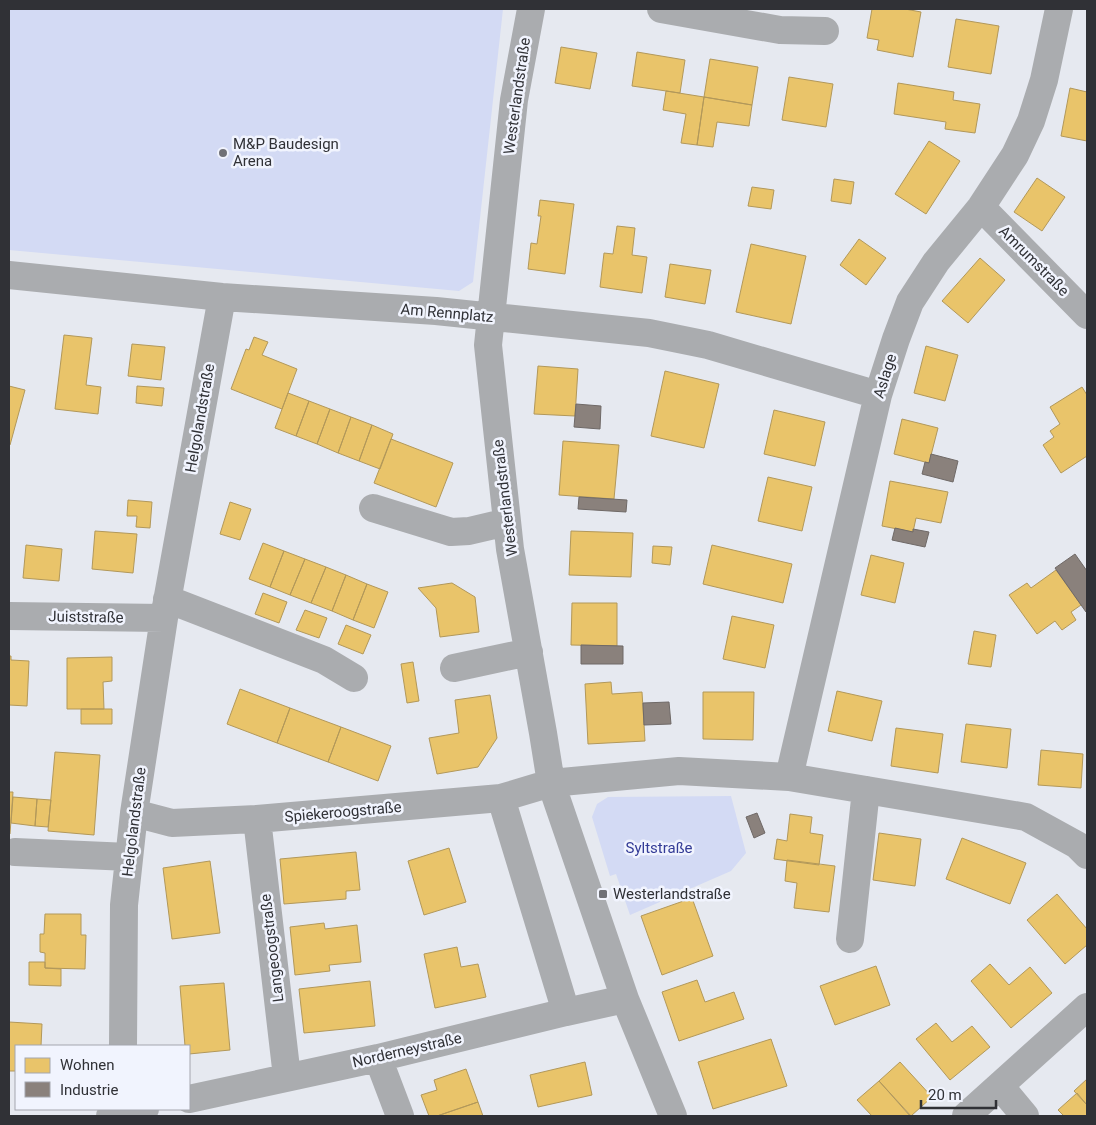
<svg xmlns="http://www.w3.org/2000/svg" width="1096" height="1125" font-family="Roboto,sans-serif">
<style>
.green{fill:#d3daf4}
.homes{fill:#e9c46a;stroke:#b2985a}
.industry{fill:#8a817c;stroke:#6f6967}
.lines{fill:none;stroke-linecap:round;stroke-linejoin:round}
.minor{stroke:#aaacaf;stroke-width:28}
.poi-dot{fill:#707177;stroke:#f1f4fe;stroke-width:2}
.labels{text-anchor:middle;stroke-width:5;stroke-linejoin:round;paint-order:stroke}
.street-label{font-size:15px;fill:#303136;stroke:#f1f4fe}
.poi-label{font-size:15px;fill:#303136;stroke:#f1f4fe;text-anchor:start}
.park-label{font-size:15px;fill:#343c97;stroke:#f1f4fe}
</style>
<rect width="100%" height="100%" fill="#e6e9f0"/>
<path class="green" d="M 9,9 L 503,9 L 473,282 L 459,291 L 9,250 Z
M 731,796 L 746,853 L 731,871 L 630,915 L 616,874 L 610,876 L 592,817 L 597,804 L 608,797 Z"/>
<path class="homes" d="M 872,9 L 905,9 L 921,12 L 913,57 L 877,50 L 879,40 L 867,38 Z
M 956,19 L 999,26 L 991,74 L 948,67 Z
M 561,47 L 597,53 L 590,89 L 555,83 Z
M 637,52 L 685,60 L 680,93 L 632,86 Z
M 710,59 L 758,67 L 752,105 L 704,97 Z
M 789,77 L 833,84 L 826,127 L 782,120 Z
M 898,83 L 954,92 L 953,100 L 980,104 L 975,133 L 945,129 L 946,122 L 894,114 Z
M 1070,88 L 1087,92 L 1087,141 L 1061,136 Z
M 666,91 L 704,97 L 697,145 L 681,143 L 686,114 L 663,110 Z
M 704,97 L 752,105 L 749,126 L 717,122 L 713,147 L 697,145 Z
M 929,141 L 960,161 L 926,214 L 895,194 Z
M 1037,178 L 1065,197 L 1042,231 L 1014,212 Z
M 834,179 L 854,182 L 851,204 L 831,201 Z
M 752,187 L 774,190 L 771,209 L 748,206 Z
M 540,200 L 574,204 L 565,274 L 528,269 L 531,243 L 537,244 L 541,216 L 538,216 Z
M 617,226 L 635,228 L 632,255 L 647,257 L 642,293 L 600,287 L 604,253 L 613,254 Z
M 859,239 L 886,258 L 866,285 L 840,265 Z
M 751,244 L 806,256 L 791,324 L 736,312 Z
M 980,258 L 1005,280 L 968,323 L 942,301 Z
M 670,264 L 711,270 L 705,304 L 665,297 Z
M 64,335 L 92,338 L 86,385 L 101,387 L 98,414 L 55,409 Z
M 254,337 L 268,342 L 262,355 L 297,369 L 282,409 L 231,389 L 246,349 L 249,350 Z
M 132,344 L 165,347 L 161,380 L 128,376 Z
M 926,346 L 958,355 L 945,401 L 914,393 Z
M 538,366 L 578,369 L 575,416 L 534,414 Z
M 665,371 L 719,384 L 704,448 L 651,436 Z
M 9,386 L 25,390 L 10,445 L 9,444 Z
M 137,386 L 164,388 L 162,406 L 136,403 Z
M 1082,387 L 1087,395 L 1087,456 L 1061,473 L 1043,445 L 1054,437 L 1050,431 L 1060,424 L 1050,407 Z
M 288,393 L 309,401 L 296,436 L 275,428 Z
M 309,401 L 330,409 L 317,444 L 296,436 Z
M 330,409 L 351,417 L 338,453 L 317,444 Z
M 774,410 L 825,422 L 815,466 L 764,454 Z
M 351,417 L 372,425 L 359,461 L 338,453 Z
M 902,419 L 938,428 L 929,463 L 894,454 Z
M 372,425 L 393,434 L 380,469 L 359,461 Z
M 391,439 L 453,463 L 436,507 L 374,483 Z
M 563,441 L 619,445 L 614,499 L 559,495 Z
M 768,477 L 812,487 L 802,531 L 758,521 Z
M 890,481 L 948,492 L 941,523 L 916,518 L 913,532 L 882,526 Z
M 128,500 L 152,502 L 150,528 L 136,527 L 137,516 L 127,516 Z
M 230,502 L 251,509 L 240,540 L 220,534 Z
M 95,531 L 137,534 L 133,573 L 92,569 Z
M 571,531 L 633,533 L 631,577 L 569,575 Z
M 263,543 L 284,551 L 270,587 L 249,579 Z
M 26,545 L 62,549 L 59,581 L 23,578 Z
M 712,545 L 792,564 L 783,603 L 703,584 Z
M 653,546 L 672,547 L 670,565 L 652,563 Z
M 284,551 L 305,559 L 290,595 L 270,587 Z
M 871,555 L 904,563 L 895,603 L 861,595 Z
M 305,559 L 326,567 L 311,603 L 290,595 Z
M 326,567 L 346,575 L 332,611 L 311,603 Z
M 1056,570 L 1081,605 L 1071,612 L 1076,620 L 1062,630 L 1055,621 L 1037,634 L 1009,595 L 1027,583 L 1031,588 Z
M 346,575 L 367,584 L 353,620 L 332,611 Z
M 452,583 L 475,597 L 479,632 L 440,637 L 436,608 L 418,588 Z
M 367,584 L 388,592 L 374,628 L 353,620 Z
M 263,593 L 287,602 L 279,623 L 255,614 Z
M 572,603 L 617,603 L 617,646 L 571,645 Z
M 305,610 L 327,618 L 319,638 L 296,630 Z
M 732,616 L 774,625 L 765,668 L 723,659 Z
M 346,625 L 371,635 L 363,654 L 338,644 Z
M 974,631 L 996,635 L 991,667 L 968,664 Z
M 9,656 L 11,656 L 11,660 L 29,661 L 27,706 L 9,705 Z
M 112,657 L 112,681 L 103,682 L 104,709 L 67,709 L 67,658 Z
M 413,662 L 419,701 L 407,703 L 401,664 Z
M 611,682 L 612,694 L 642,692 L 645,741 L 588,744 L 585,684 Z
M 240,689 L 290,708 L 277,743 L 227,724 Z
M 837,691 L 882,701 L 872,741 L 828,731 Z
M 703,692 L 754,692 L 753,740 L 703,739 Z
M 490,695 L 497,738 L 478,767 L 437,774 L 429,738 L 459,733 L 455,700 Z
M 290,708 L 341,727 L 328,762 L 277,743 Z
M 81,709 L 112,709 L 112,724 L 81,724 Z
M 966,724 L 1011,729 L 1007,768 L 961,762 Z
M 341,727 L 391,746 L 378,781 L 328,762 Z
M 896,728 L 943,734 L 938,773 L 891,766 Z
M 1041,750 L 1083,754 L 1081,788 L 1038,785 Z
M 55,752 L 100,755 L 94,835 L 48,831 Z
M 9,792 L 13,792 L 10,834 L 9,834 Z
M 13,797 L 37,799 L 35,826 L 11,823 Z
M 37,799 L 51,800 L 48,827 L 35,826 Z
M 790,814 L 812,817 L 810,833 L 823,835 L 819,865 L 774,859 L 777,839 L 787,841 Z
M 879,833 L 921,839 L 915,886 L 873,880 Z
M 962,838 L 1026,863 L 1010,904 L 946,879 Z
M 449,848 L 466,902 L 424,915 L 408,861 Z
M 356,852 L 360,890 L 346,891 L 346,899 L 284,904 L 280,859 Z
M 787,860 L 835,866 L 829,912 L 794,908 L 797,883 L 785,881 Z
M 210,861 L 220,933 L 172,939 L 163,868 Z
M 1057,894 L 1087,929 L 1087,945 L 1065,964 L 1027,920 Z
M 692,898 L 713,956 L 662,975 L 641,916 Z
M 45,914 L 81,914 L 81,935 L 86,935 L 85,969 L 45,968 L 45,953 L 40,952 L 40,934 L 44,934 Z
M 324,923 L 325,929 L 357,925 L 361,962 L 329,965 L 330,971 L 295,975 L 290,927 Z
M 457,947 L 461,967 L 478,964 L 486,997 L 435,1008 L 424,954 Z
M 29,962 L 45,962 L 45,968 L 61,969 L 61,986 L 29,985 Z
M 990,964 L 1009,985 L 1030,967 L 1052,993 L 1011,1028 L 971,981 Z
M 876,966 L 890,1005 L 835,1025 L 820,986 Z
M 697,980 L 705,1002 L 734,992 L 744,1019 L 679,1041 L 662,992 Z
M 370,981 L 375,1026 L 304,1033 L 299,989 Z
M 224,983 L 230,1050 L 189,1054 L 189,1046 L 185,1046 L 180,986 Z
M 9,1022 L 42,1024 L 41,1046 L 16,1046 L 16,1071 L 9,1071 Z
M 936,1023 L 952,1042 L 972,1026 L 990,1047 L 950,1080 L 916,1039 Z
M 771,1039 L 787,1086 L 713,1109 L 698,1062 Z
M 585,1062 L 592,1095 L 538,1107 L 530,1075 Z
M 900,1062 L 932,1097 L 911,1116 L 879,1081 Z
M 466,1069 L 478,1102 L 437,1116 L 429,1116 L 421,1095 L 437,1090 L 434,1080 Z
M 1087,1079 L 1087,1105 L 1074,1091 Z
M 879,1081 L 910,1116 L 872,1116 L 857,1100 Z
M 1077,1093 L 1087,1105 L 1087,1116 L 1064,1116 L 1058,1110 Z
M 478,1102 L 483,1116 L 437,1116 Z"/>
<path class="industry" d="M 576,404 L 601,406 L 600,429 L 574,427 Z
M 931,454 L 958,461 L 953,482 L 922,474 L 925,462 L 929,463 Z
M 579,497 L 627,500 L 626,512 L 578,509 Z
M 895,528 L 913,532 L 913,529 L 929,532 L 925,547 L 892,540 Z
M 1075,554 L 1087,571 L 1087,611 L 1086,612 L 1055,568 Z
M 581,645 L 623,646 L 623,664 L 581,664 Z
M 669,702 L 671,724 L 644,725 L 643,703 Z
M 757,813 L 765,833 L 754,838 L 746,817 Z"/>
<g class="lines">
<path class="minor" d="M 531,9 L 514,100 L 488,345 L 510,549 L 543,733 L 551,783 L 625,999 L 673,1116
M 661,9 L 780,30 L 825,31
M 981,207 L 1087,315
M 9,275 L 222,297 L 436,311 L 649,333 L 708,345 L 878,395
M 373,508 L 451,532 L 469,531 L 507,522
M 167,599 L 324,660 L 354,678
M 9,616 L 164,618
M 454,668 L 529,652
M 789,777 L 878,395 L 896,339 L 910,302 L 936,262 L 981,207 L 1015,155 L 1031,121 L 1044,80 L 1059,9
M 501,798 L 566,1012
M 134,813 L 172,823 L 257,819 L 501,798 L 551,783 L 679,771 L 789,777 L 1026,817 L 1077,845 L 1087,855
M 257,819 L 287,1077
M 15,852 L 129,857
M 850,939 L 866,790
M 123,1046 L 124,905 L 134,813 L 164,618 L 222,297
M 378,1058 L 400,1116
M 1000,1086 L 1025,1116
M 189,1099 L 378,1058 L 566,1012 L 625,999
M 110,1116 L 145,1109
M 966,1116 L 1087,1007"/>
</g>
<g class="poi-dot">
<circle cx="223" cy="153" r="5"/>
<rect x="598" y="889" width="10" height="10" rx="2.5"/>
</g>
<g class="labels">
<g class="street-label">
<text transform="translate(517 96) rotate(-82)" y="5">Westerlandstraße</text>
<text transform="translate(1034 261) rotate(45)" y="5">Amrumstraße</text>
<text transform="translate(447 313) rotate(5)" y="5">Am Rennplatz</text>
<text transform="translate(885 376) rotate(-73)" y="5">Aslage</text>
<text transform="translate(200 418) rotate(-80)" y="5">Helgolandstraße</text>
<text transform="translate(505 498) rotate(-97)" y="5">Westerlandstraße</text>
<text transform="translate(86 617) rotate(1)" y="5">Juiststraße</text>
<text transform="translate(343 812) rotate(-5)" y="5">Spiekeroogstraße</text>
<text transform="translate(134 822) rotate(-83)" y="5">Helgolandstraße</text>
<text transform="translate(272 948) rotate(-97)" y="5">Langeoogstraße</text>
<text transform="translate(407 1050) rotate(-13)" y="5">Norderneystraße</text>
</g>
<g class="poi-label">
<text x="233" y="149">M&amp;P Baudesign<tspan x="233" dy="17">Arena</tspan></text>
<text x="613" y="899">Westerlandstraße</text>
</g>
<g class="park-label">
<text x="659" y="853">Syltstraße</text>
</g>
</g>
<rect width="1096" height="1125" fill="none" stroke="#303136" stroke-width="20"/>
<rect x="15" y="1045" width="175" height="65" fill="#f1f4fe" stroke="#a4a6ae"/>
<rect x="25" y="1058" width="25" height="15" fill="#e9c46a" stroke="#a4a6ae"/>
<text x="60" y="1070" font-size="15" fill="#303136">Wohnen</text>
<rect x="25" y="1082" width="25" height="15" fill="#8a817c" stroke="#a4a6ae"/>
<text x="60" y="1095" font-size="15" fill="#303136">Industrie</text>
<path d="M921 1100v8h75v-8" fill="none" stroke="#303136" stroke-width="2.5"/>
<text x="928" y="1100" font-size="15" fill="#303136" stroke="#f1f4fe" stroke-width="4" paint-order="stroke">20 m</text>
</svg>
